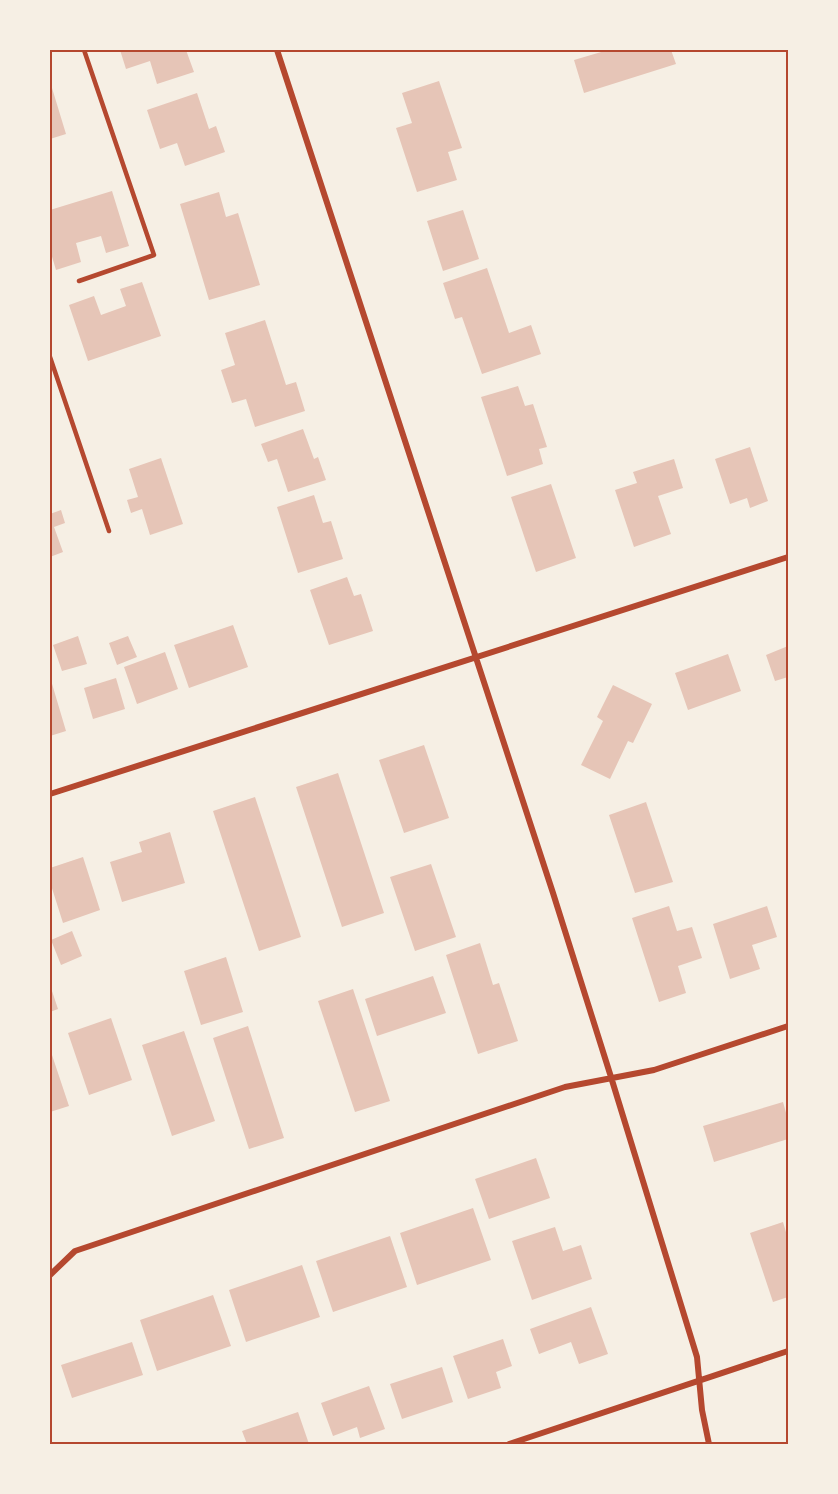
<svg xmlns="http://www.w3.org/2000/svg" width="838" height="1494" font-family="Poppins,sans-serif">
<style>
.building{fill:#e6c5b7}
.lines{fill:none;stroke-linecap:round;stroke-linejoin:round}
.service{stroke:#b5482f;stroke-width:4.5}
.minor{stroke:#b5482f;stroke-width:6}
.neatline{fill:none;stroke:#b5482f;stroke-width:2}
</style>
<rect width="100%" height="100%" fill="#f6efe4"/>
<path class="building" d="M 120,50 L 186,50 L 194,72 L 157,84 L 150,61 L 126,69 Z
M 608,50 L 671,50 L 676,64 L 584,93 L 574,60 Z
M 439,81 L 462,148 L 448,152 L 457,180 L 417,192 L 396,128 L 412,123 L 402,93 Z
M 52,88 L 66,134 L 50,139 L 50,89 Z
M 197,93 L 209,129 L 216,126 L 225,152 L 185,166 L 177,143 L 160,149 L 147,110 Z
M 112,191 L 129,246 L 106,253 L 101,236 L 76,243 L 81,262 L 56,270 L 50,250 L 50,210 Z
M 219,192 L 226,217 L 238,213 L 260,285 L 209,300 L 180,204 Z
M 463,210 L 479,259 L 443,271 L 427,221 Z
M 487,268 L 509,333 L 531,325 L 541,354 L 482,374 L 462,317 L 455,319 L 443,283 Z
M 142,282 L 161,336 L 88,361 L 69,305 L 94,296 L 101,315 L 126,306 L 120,289 Z
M 265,320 L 286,385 L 296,382 L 305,411 L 255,427 L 246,399 L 232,403 L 221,370 L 235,365 L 225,333 Z
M 518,386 L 525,406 L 533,404 L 547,447 L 539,449 L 543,464 L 507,476 L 481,397 Z
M 303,429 L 314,459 L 318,457 L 326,480 L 288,492 L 277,459 L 268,462 L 261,444 Z
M 750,447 L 768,501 L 750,508 L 747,498 L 730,504 L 715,459 Z
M 161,458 L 183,524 L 150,535 L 142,509 L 131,513 L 127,500 L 138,497 L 129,469 Z
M 674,459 L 683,488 L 658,496 L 671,534 L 634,547 L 615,490 L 637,483 L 633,472 Z
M 551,484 L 576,558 L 536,572 L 511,497 Z
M 314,495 L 323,523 L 331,521 L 343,559 L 298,573 L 277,507 Z
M 61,510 L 65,523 L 54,527 L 63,552 L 50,557 L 50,514 Z
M 347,577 L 354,596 L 361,594 L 373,631 L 329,645 L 310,590 Z
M 233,625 L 248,667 L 189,688 L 174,645 Z
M 78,636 L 87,664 L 62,671 L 53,645 Z
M 128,636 L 137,657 L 117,665 L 109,643 Z
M 788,646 L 788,677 L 775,681 L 766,655 Z
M 165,652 L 178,689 L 137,704 L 124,667 Z
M 728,654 L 741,691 L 688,710 L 675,673 Z
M 50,677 L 66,731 L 50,736 Z
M 116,678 L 125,709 L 93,719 L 84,688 Z
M 613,685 L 652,704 L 633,743 L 628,741 L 610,779 L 581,765 L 603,721 L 597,717 Z
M 424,745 L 449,818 L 404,833 L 379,760 Z
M 338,773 L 384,913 L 342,927 L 296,787 Z
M 255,797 L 301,937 L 259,951 L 213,811 Z
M 646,802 L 673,882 L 635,893 L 609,815 Z
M 170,832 L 185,883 L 122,902 L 110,862 L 142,852 L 139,842 Z
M 83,857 L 100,910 L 63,923 L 50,882 L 50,868 Z
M 431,864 L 456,937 L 415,951 L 390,877 Z
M 669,906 L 677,931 L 692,927 L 702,958 L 678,966 L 686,993 L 659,1002 L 632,918 Z
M 767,906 L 777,937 L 752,945 L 760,969 L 730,979 L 713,924 Z
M 72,931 L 82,956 L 61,965 L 51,940 Z
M 480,943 L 493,985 L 499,983 L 518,1041 L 478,1054 L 446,955 Z
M 226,957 L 243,1012 L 201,1025 L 184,971 Z
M 433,976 L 446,1013 L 377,1036 L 365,999 Z
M 50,985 L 58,1009 L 50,1012 Z
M 353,989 L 390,1101 L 355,1112 L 318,1001 Z
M 111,1018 L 132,1080 L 89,1095 L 68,1033 Z
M 248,1026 L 284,1138 L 249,1149 L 213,1038 Z
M 184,1031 L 215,1121 L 172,1136 L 142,1045 Z
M 50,1049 L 69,1106 L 50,1112 Z
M 783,1102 L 788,1120 L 788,1139 L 714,1162 L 703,1126 Z
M 536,1158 L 550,1198 L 489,1219 L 475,1179 Z
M 473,1208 L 491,1260 L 417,1285 L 400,1233 Z
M 783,1222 L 788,1239 L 788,1297 L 773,1302 L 750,1233 Z
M 555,1227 L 563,1251 L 581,1245 L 592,1279 L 532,1300 L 512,1241 Z
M 390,1236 L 407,1287 L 333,1312 L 316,1261 Z
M 302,1265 L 320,1317 L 246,1342 L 229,1290 Z
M 213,1295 L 231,1346 L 157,1371 L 140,1320 Z
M 591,1307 L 608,1354 L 579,1364 L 571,1342 L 539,1354 L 530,1329 Z
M 503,1339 L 512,1366 L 496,1372 L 501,1388 L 468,1399 L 453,1356 Z
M 132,1342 L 143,1375 L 72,1398 L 61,1365 Z
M 442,1367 L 453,1402 L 402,1419 L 390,1384 Z
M 369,1386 L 385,1429 L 360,1438 L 357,1427 L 333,1436 L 321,1403 Z
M 298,1412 L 309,1444 L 247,1444 L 242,1431 Z"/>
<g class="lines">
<path class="service" d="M 79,281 L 154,255 L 84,50
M 50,357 L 109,531"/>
<path class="minor" d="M 277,50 L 553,893 L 611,1077 L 697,1357 L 702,1410 L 709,1444
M 50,794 L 788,557
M 50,1275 L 75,1251 L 565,1087 L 654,1070 L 788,1026
M 509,1444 L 788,1351"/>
</g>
<rect width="838" height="1494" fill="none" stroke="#f6efe4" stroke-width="102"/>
<rect x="51" y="51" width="736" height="1392" class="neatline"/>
</svg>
